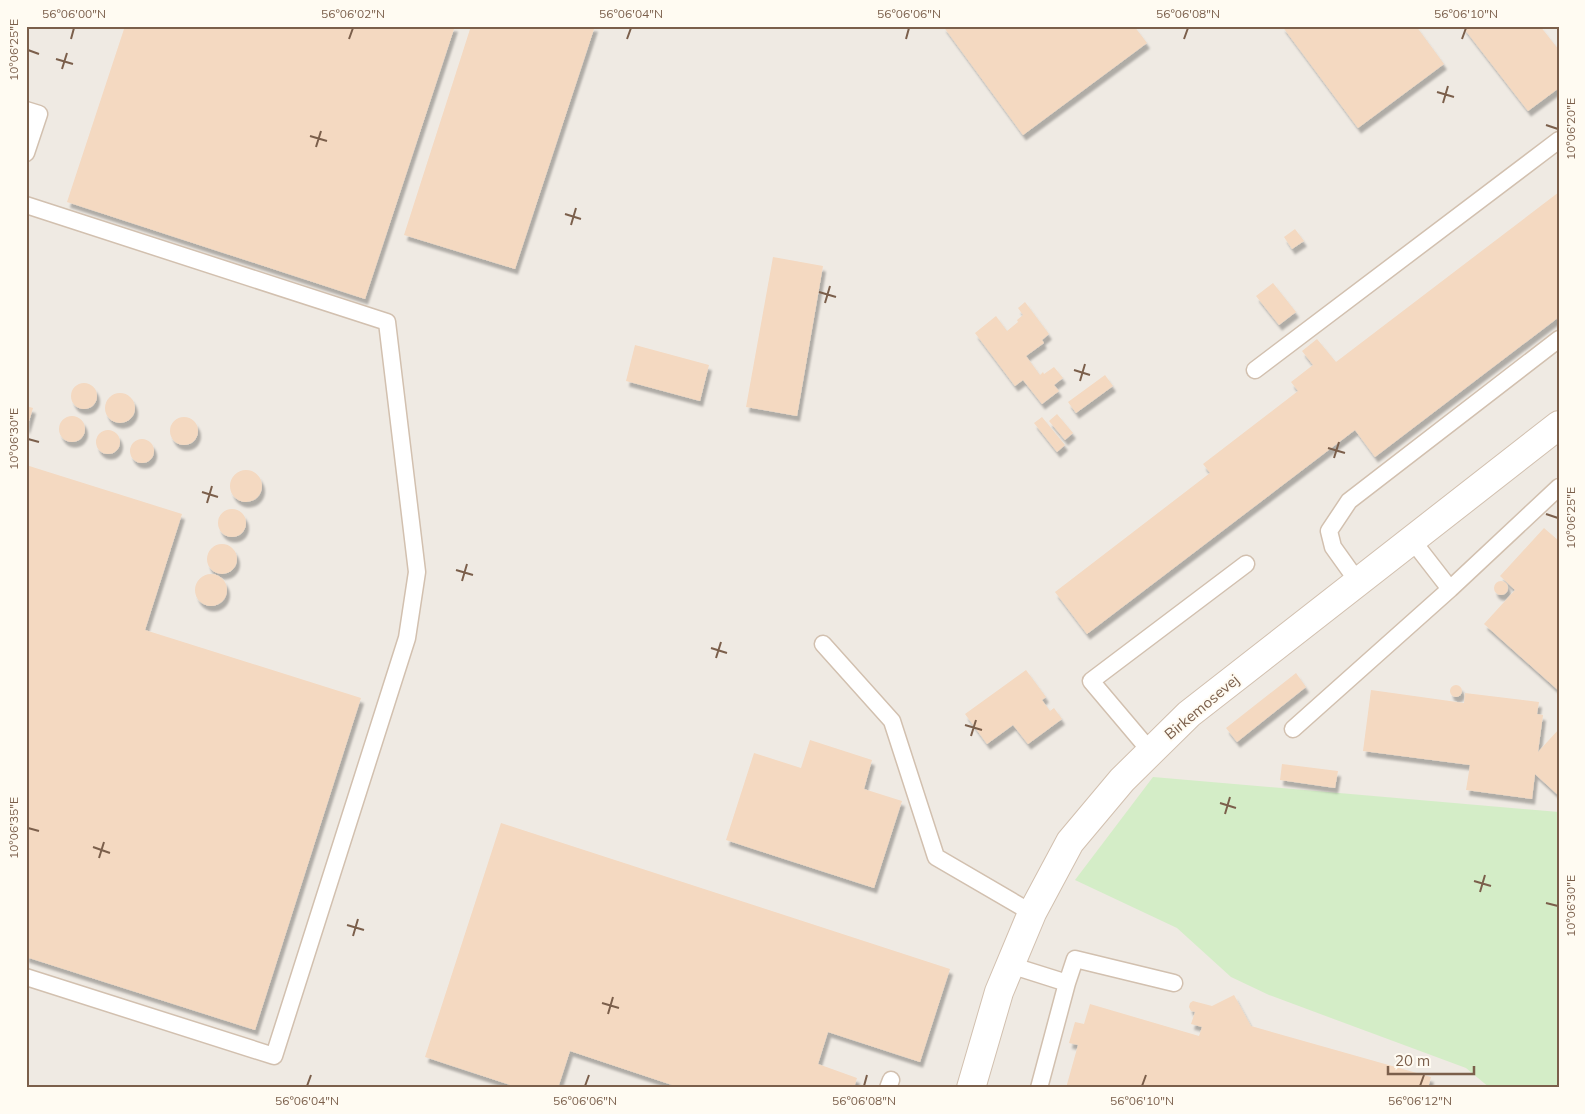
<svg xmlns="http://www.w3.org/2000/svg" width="1585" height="1114" font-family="Mulish,sans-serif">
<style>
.industrial{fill:#efeae3}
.green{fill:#d4edc7}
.building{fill:#f4d9c1;filter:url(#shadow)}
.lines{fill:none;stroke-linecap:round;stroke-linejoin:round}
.lane-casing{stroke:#d2c0af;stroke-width:19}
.street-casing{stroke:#d2c0af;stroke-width:30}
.lane{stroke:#fff;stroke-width:16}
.street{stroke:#fff;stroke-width:28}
.ticks{fill:none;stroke:#7b5f4b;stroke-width:2}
.labels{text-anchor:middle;stroke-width:4;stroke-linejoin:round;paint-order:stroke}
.street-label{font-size:15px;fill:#7b5f4b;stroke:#fffbf2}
.neatline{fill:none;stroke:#7b5f4b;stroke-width:2}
.ticks-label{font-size:12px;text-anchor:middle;fill:#7b5f4b}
</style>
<defs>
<filter id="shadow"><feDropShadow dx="3" dy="5.5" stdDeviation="1" flood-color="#0004"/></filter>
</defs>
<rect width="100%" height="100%" fill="#fdf7eb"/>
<path class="industrial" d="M 26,26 L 1559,26 L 1559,1088 L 26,1088 Z"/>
<path class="green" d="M 1153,777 L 1559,812 L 1559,1088 L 1490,1088 L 1466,1068 L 1269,995 L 1231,977 L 1177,928 L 1075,880 Z"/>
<path class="building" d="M 125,26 L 455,26 L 365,299 L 67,202 Z
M 471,26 L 595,26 L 515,269 L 404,235 Z
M 943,26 L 1134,26 L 1147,43 L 1023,135 Z
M 1282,26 L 1416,26 L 1444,64 L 1358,128 Z
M 1462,26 L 1540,26 L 1559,50 L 1559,88 L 1528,111 Z
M 1559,192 L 1559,317 L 1375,457 L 1355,430 L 1087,634 L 1055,592 L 1210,473 L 1203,464 L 1298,391 L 1291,382 L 1313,365 L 1302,351 L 1317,339 L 1336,362 Z
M 1295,229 L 1304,241 L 1292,249 L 1284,237 Z
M 773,257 L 823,266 L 797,416 L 746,407 Z
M 1273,283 L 1296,312 L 1279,325 L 1256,296 Z
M 1025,302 L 1049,334 L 1042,340 L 1044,343 L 1026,356 L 1040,375 L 1043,372 L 1044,374 L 1054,367 L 1063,378 L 1054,385 L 1059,391 L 1042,404 L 1023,380 L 1015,386 L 975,333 L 996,316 L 1007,331 L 1018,322 L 1017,320 L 1023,315 L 1018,308 Z
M 635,345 L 709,365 L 700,401 L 626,381 Z
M 1105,375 L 1113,386 L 1076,413 L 1068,402 Z
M71 396a13 13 0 1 1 26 0a13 13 0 1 1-26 0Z
M105 408a15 15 0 1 1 30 0a15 15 0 1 1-30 0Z
M 26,406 L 33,408 L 27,428 L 26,428 Z
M 1057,414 L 1073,433 L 1065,440 L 1049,421 Z
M59 429a13 13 0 1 1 26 0a13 13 0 1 1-26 0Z
M170 431a14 14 0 1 1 28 0a14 14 0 1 1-28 0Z
M 1042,417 L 1065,445 L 1057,452 L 1034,423 Z
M96 442a12 12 0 1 1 24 0a12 12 0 1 1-24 0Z
M130 451a12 12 0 1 1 24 0a12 12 0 1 1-24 0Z
M 26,465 L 182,514 L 145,630 L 361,698 L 255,1030 L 26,957 Z
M230 486a16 16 0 1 1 32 0a16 16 0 1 1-32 0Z
M218 523a14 14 0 1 1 28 0a14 14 0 1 1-28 0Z
M 1544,528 L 1559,541 L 1559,691 L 1484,624 L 1515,590 L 1500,576 Z
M207 559a15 15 0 1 1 30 0a15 15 0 1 1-30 0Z
M195 590a16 16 0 1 1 32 0a16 16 0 1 1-32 0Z
M1494 588a7 7 0 1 1 14 0a7 7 0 1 1-14 0Z
M 1026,670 L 1046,697 L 1042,700 L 1050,711 L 1054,708 L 1062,719 L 1028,744 L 1013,725 L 987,744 L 965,714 Z
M 1296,673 L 1306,687 L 1237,742 L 1226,728 Z
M1450 691a6 6 0 1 1 12 0a6 6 0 1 1-12 0Z
M 1371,690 L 1464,703 L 1465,693 L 1539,702 L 1537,714 L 1543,715 L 1538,752 L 1559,729 L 1559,796 L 1535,774 L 1532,799 L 1466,790 L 1470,765 L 1363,751 Z
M 810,740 L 872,760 L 864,789 L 902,801 L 874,888 L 726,840 L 754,753 L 801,768 Z
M 1282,764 L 1338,771 L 1335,788 L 1280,780 Z
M 501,823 L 950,969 L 920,1062 L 828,1032 L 818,1064 L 857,1078 L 854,1088 L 681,1088 L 570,1051 L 558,1088 L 519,1088 L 425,1057 Z
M 1234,995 L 1251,1026 L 1431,1077 L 1428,1088 L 1066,1088 L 1078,1045 L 1069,1043 L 1075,1022 L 1084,1024 L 1090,1004 L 1199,1036 L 1202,1027 L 1191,1024 L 1195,1012 L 1191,1011 L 1189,1007 L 1190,1003 L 1193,1001 L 1212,1006 Z"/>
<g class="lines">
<g class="lane-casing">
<path id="lane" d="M 26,110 L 39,114 L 26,153
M 26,205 L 387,322 L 417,572 L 407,638 L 274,1056 L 26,977
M 1255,370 L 1559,140
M 1358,582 L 1333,547 L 1329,531 L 1349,501 L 1559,339
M 1450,589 L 1559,487
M 823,644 L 892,721 L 936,857 L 1032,913
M 1293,729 L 1450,589 L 1412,540
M 1151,752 L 1091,681 L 1246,564
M 1010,965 L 1067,983 L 1039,1088
M 1067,983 L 1075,959 L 1174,983
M 888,1088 L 891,1080"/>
</g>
<g class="street-casing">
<path id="street" d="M 971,1088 L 999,992 L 1032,913 L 1070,842 L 1122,780 L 1189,714 L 1559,425"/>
</g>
<use href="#lane" class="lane"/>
<use href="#street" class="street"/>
</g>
<path class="ticks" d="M 71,39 L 74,28M 349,39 L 353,28M 627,39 L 631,28M 906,39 L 909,28M 1184,39 L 1188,28M 1462,39 L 1466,28M 28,50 L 39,54M 56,59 L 73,64M 62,69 L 67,53M 1437,92 L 1454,97M 1443,103 L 1448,86M 1546,125 L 1558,129M 310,136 L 327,141M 316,147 L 321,131M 565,214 L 581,219M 571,225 L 576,208M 819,292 L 836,297M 825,303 L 830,286M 1074,370 L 1090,375M 1080,381 L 1085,364M 28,439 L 39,442M 1328,448 L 1345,453M 1334,458 L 1339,442M 202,492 L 218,497M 207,503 L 212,486M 1546,514 L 1558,518M 456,570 L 473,575M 462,581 L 467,564M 711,648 L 727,653M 716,658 L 721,642M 965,725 L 982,730M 971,736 L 976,720M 1220,803 L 1236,808M 1225,814 L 1230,797M 28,828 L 39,831M 93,847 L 110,853M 99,858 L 104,842M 1474,881 L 1491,886M 1480,892 L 1485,875M 1546,903 L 1558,906M 347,925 L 364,930M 353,936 L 358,919M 602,1003 L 619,1008M 608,1014 L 613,997M 307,1086 L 311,1075M 585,1086 L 589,1075M 864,1086 L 867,1075M 1142,1086 L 1146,1075M 1420,1086 L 1424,1075"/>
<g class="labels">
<g class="street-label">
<text transform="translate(1202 707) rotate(-40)" y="5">Birkemosevej</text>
</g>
</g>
<rect width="1585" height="1114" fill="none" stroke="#fffbf2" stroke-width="55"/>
<path d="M1388 1066v8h86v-8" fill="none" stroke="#7b5f4b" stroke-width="2.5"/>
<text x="1395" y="1066" font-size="15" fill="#7b5f4b" stroke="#fffbf2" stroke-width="4" paint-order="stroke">20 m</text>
<rect x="28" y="28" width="1530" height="1058" class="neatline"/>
<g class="ticks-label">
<text x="74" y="18">56°06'00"N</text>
<text x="353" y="18">56°06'02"N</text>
<text x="631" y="18">56°06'04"N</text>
<text x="909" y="18">56°06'06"N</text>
<text x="1188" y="18">56°06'08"N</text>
<text x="1466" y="18">56°06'10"N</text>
<text transform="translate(14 50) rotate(-90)" y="4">10°06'25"E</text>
<text transform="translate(1571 129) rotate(-90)" y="4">10°06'20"E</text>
<text transform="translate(14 439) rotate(-90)" y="4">10°06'30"E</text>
<text transform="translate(1571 518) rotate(-90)" y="4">10°06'25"E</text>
<text transform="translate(14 828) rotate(-90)" y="4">10°06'35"E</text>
<text transform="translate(1571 906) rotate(-90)" y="4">10°06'30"E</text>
<text x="307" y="1105">56°06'04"N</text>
<text x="585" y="1105">56°06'06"N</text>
<text x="864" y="1105">56°06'08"N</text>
<text x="1142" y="1105">56°06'10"N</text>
<text x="1420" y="1105">56°06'12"N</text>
</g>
</svg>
